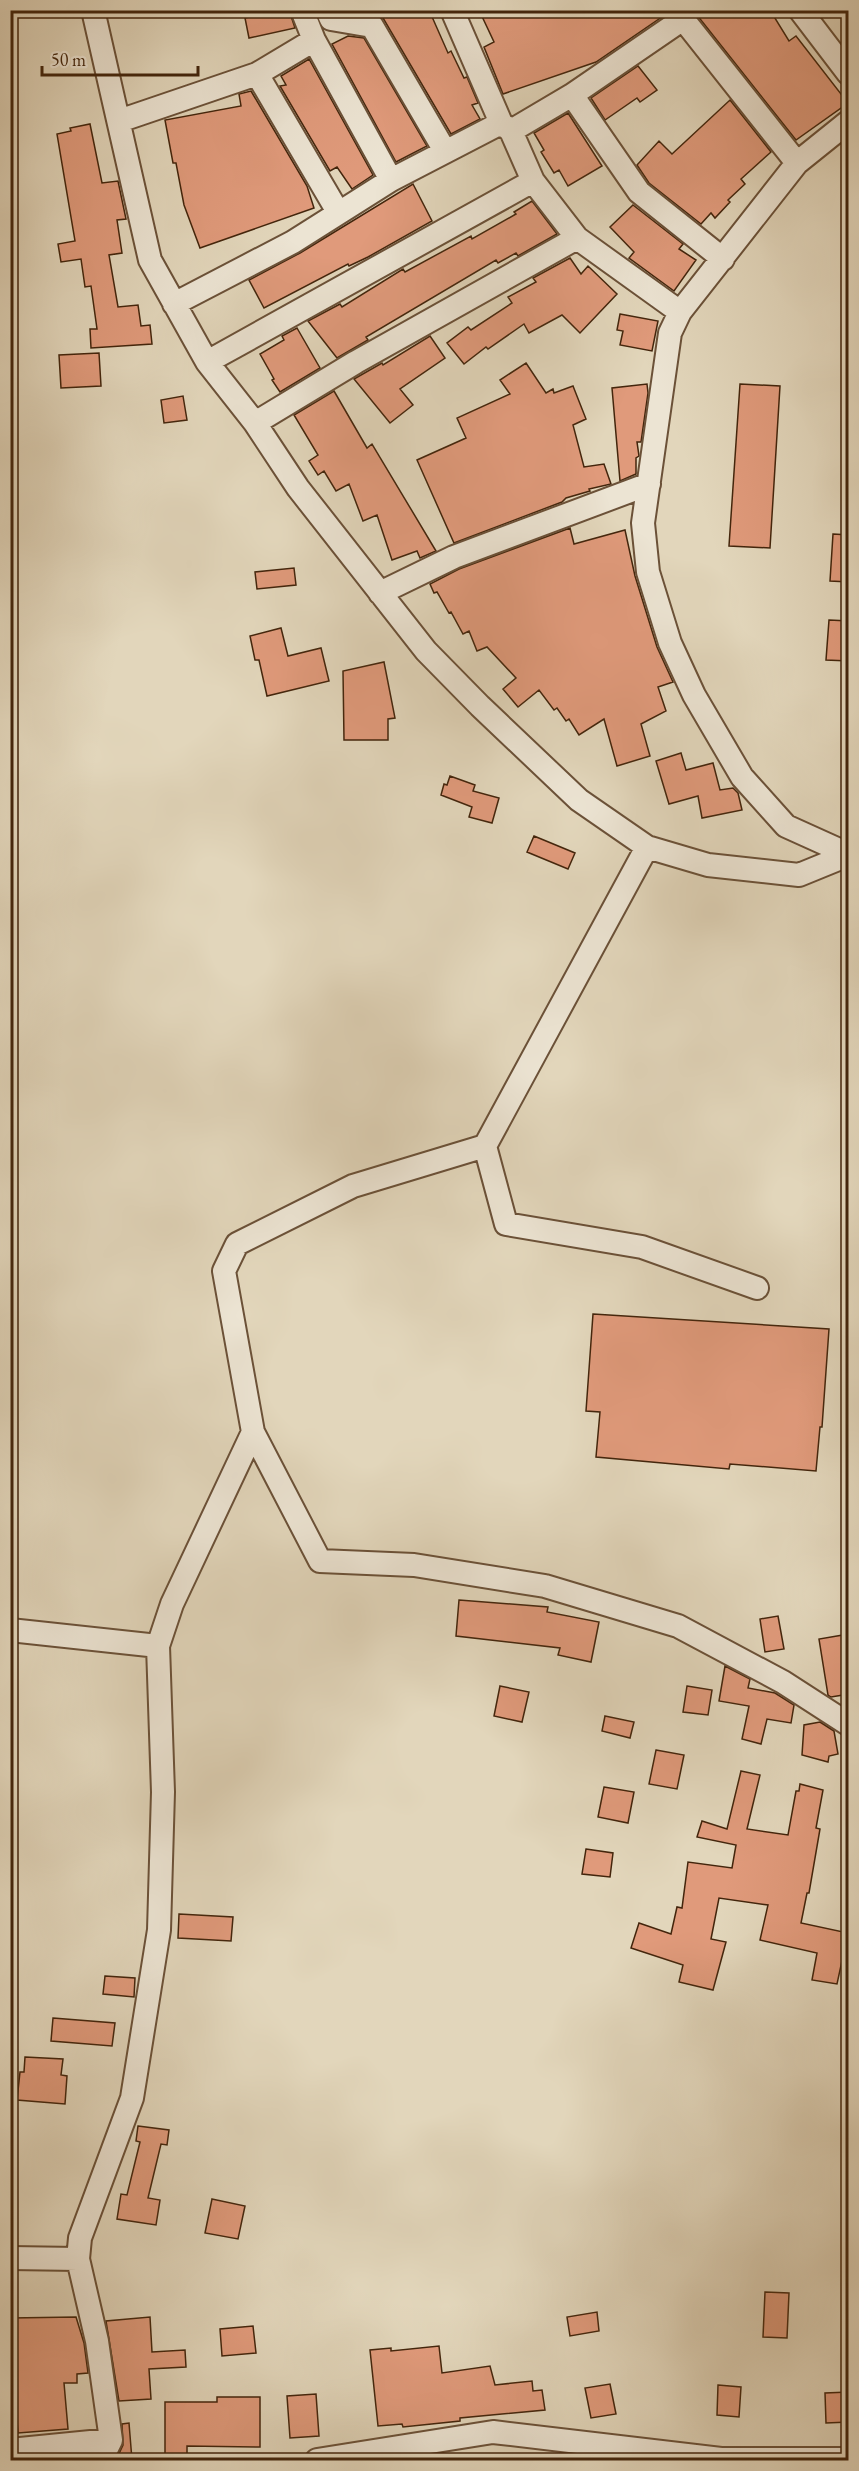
<svg xmlns="http://www.w3.org/2000/svg" width="859" height="2471" font-family="'EB Garamond',serif">
<style>
.building{fill:#e09a7b;stroke:#43250c;stroke-width:1.5}
.lines{fill:none;stroke-linecap:round;stroke-linejoin:round}
.minor-casing{stroke:#6b5138;stroke-width:26}
.minor{stroke:#ece4d3;stroke-width:22}
</style>
<rect width="100%" height="100%" fill="#e2d6bb"/>
<filter id="stains"><feTurbulence type="fractalNoise" baseFrequency=".00333" numOctaves="4"/><feColorMatrix values="0 0 0 0 .2 0 0 0 0 .09 0 0 0 0 .02 0 0 0 .5 -.17"/></filter>
<radialGradient id="worn" r=".72"><stop offset=".6" stop-color="#630" stop-opacity="0"/><stop offset="1" stop-color="#630" stop-opacity=".3"/></radialGradient>
<path class="building" d="M 278,10 L 289,10 L 295,28 L 249,38 L 245,18 Z
M 398,10 L 429,10 L 448,53 L 451,51 L 464,78 L 467,77 L 478,103 L 472,105 L 480,119 L 451,134 L 383,18 Z
M 479,10 L 672,10 L 596,62 L 503,94 L 484,47 L 494,42 Z
M 693,10 L 770,10 L 789,41 L 796,36 L 848,103 L 796,140 Z
M 348,36 L 364,38 L 427,146 L 396,162 L 332,44 Z
M 309,59 L 373,175 L 352,189 L 337,167 L 330,171 L 280,86 L 286,85 L 281,76 Z
M 638,66 L 657,90 L 640,102 L 637,98 L 605,120 L 591,98 Z
M 251,91 L 307,186 L 314,208 L 200,248 L 184,205 L 176,163 L 173,163 L 165,120 L 241,106 L 239,94 Z
M 730,100 L 771,152 L 741,179 L 745,184 L 728,200 L 730,202 L 715,218 L 711,213 L 701,224 L 649,183 L 637,165 L 659,141 L 672,154 Z
M 568,113 L 602,166 L 568,186 L 559,170 L 554,173 L 541,152 L 544,150 L 534,133 Z
M 90,124 L 102,183 L 118,181 L 126,219 L 117,220 L 122,253 L 109,255 L 118,307 L 138,305 L 141,326 L 150,325 L 152,344 L 91,348 L 90,329 L 97,329 L 91,286 L 85,287 L 81,259 L 61,262 L 58,244 L 75,241 L 57,134 L 71,131 L 70,128 Z
M 413,184 L 432,221 L 368,257 L 349,266 L 348,264 L 264,308 L 249,280 L 300,253 Z
M 532,201 L 557,234 L 518,256 L 516,253 L 498,263 L 496,260 L 366,337 L 368,340 L 337,358 L 308,321 L 340,304 L 342,307 L 403,269 L 405,272 L 471,236 L 472,239 L 516,214 L 514,212 Z
M 633,205 L 683,244 L 679,249 L 696,260 L 674,291 L 629,258 L 634,252 L 610,227 Z
M 570,258 L 581,274 L 588,266 L 617,294 L 580,333 L 562,315 L 529,333 L 524,324 L 488,349 L 486,347 L 464,364 L 447,343 L 468,327 L 471,330 L 512,303 L 508,297 L 536,282 L 533,278 Z
M 620,314 L 658,321 L 652,351 L 620,345 L 623,331 L 617,330 Z
M 297,328 L 320,368 L 280,392 L 272,380 L 274,379 L 260,354 L 284,340 L 282,336 Z
M 430,336 L 445,358 L 400,389 L 413,405 L 390,423 L 354,379 L 382,363 L 383,365 Z
M 99,353 L 101,386 L 61,388 L 59,355 Z
M 526,363 L 546,393 L 553,389 L 554,393 L 573,386 L 586,419 L 573,425 L 584,467 L 604,464 L 611,484 L 589,489 L 590,491 L 566,498 L 562,502 L 454,543 L 417,460 L 466,438 L 457,418 L 510,394 L 500,380 Z
M 647,384 L 648,393 L 641,442 L 637,442 L 639,456 L 636,458 L 636,474 L 620,481 L 612,388 Z
M 740,384 L 780,386 L 770,548 L 729,546 Z
M 334,391 L 367,448 L 372,444 L 436,551 L 420,558 L 417,551 L 392,560 L 377,515 L 363,521 L 349,484 L 336,491 L 324,471 L 318,475 L 309,461 L 318,455 L 294,415 Z
M 183,396 L 187,420 L 164,423 L 161,400 Z
M 570,528 L 574,544 L 625,530 L 635,576 L 657,647 L 673,682 L 658,687 L 666,711 L 641,724 L 650,756 L 617,766 L 604,719 L 579,735 L 569,719 L 566,721 L 557,708 L 554,710 L 539,690 L 518,707 L 503,689 L 516,678 L 487,647 L 477,651 L 469,631 L 463,634 L 451,612 L 449,613 L 437,592 L 434,593 L 430,584 L 459,569 Z
M 833,534 L 849,535 L 849,582 L 830,581 Z
M 294,568 L 296,585 L 257,589 L 255,572 Z
M 829,620 L 849,621 L 849,661 L 826,660 Z
M 281,628 L 288,656 L 321,648 L 329,681 L 267,696 L 259,660 L 255,660 L 250,636 Z
M 384,662 L 395,718 L 388,719 L 388,740 L 344,740 L 343,671 Z
M 681,753 L 686,770 L 713,763 L 720,790 L 733,788 L 738,793 L 742,810 L 702,818 L 698,796 L 669,804 L 656,761 Z
M 450,776 L 475,785 L 473,791 L 499,798 L 492,823 L 469,817 L 472,807 L 441,795 L 444,784 L 447,785 Z
M 534,836 L 575,853 L 568,869 L 527,852 Z
M 593,1314 L 829,1329 L 822,1427 L 820,1427 L 816,1471 L 730,1464 L 729,1469 L 596,1457 L 600,1412 L 586,1411 Z
M 459,1600 L 548,1607 L 547,1612 L 599,1622 L 591,1662 L 558,1655 L 560,1648 L 456,1636 Z
M 778,1616 L 784,1649 L 765,1652 L 760,1619 Z
M 849,1634 L 849,1694 L 831,1697 L 828,1695 L 819,1639 Z
M 725,1666 L 750,1679 L 748,1688 L 775,1693 L 794,1705 L 791,1723 L 767,1719 L 761,1744 L 742,1739 L 749,1706 L 719,1701 Z
M 500,1686 L 529,1692 L 522,1722 L 494,1716 Z
M 687,1686 L 712,1690 L 708,1715 L 683,1712 Z
M 605,1716 L 634,1722 L 630,1738 L 602,1731 Z
M 820,1722 L 834,1731 L 838,1754 L 829,1756 L 828,1762 L 802,1755 L 804,1725 Z
M 656,1750 L 684,1755 L 677,1789 L 649,1784 Z
M 741,1771 L 760,1775 L 747,1829 L 788,1835 L 796,1791 L 799,1791 L 800,1784 L 823,1790 L 816,1828 L 820,1829 L 809,1893 L 807,1893 L 801,1923 L 848,1933 L 837,1984 L 812,1980 L 817,1953 L 760,1940 L 768,1905 L 719,1898 L 711,1939 L 726,1942 L 713,1990 L 679,1982 L 683,1965 L 631,1948 L 639,1923 L 671,1934 L 677,1907 L 682,1908 L 688,1862 L 732,1868 L 736,1845 L 697,1837 L 702,1821 L 727,1829 Z
M 604,1787 L 634,1792 L 628,1823 L 598,1817 Z
M 586,1849 L 613,1853 L 610,1877 L 582,1874 Z
M 179,1914 L 233,1917 L 231,1941 L 178,1938 Z
M 105,1976 L 135,1978 L 134,1997 L 103,1994 Z
M 53,2018 L 115,2023 L 112,2046 L 51,2041 Z
M 25,2057 L 63,2059 L 61,2075 L 67,2076 L 65,2104 L 17,2100 L 20,2072 L 24,2072 Z
M 138,2126 L 169,2130 L 167,2145 L 161,2144 L 148,2198 L 160,2200 L 156,2225 L 117,2219 L 121,2194 L 127,2195 L 140,2142 L 136,2141 Z
M 212,2199 L 245,2206 L 238,2239 L 205,2233 Z
M 765,2292 L 789,2293 L 787,2338 L 763,2337 Z
M 597,2312 L 599,2331 L 570,2336 L 567,2317 Z
M 76,2317 L 84,2343 L 88,2373 L 77,2374 L 77,2383 L 64,2383 L 68,2429 L 18,2433 L 14,2384 L 10,2384 L 10,2318 Z
M 150,2317 L 152,2352 L 185,2350 L 186,2367 L 149,2369 L 151,2399 L 119,2401 L 106,2321 Z
M 253,2326 L 256,2353 L 222,2356 L 220,2329 Z
M 439,2346 L 442,2373 L 490,2366 L 495,2385 L 532,2381 L 533,2391 L 542,2390 L 545,2410 L 460,2418 L 460,2421 L 403,2427 L 402,2424 L 378,2426 L 370,2350 L 391,2348 L 391,2351 Z
M 610,2384 L 616,2414 L 591,2418 L 585,2388 Z
M 718,2385 L 741,2387 L 739,2417 L 717,2415 Z
M 849,2392 L 849,2422 L 826,2423 L 825,2393 Z
M 316,2394 L 319,2436 L 290,2438 L 287,2396 Z
M 217,2397 L 260,2397 L 260,2447 L 187,2446 L 187,2459 L 165,2459 L 165,2402 L 217,2402 Z
M 129,2423 L 132,2460 L 116,2460 L 123,2445 L 122,2424 Z"/>
<g class="lines">
<g class="minor-casing">
<path id="minor" d="M 93,10 L 150,260 L 207,362 L 255,423 L 298,488 L 426,651 L 480,706 L 579,800 L 647,847 L 708,865 L 799,875 L 848,855
M 302,10 L 314,40
M 327,10 L 331,19 L 372,26 L 445,151
M 452,10 L 501,123 L 511,131 L 533,181 L 577,238 L 680,312
M 800,10 L 848,73
M 257,74 L 314,40 L 391,180
M 572,95 L 683,19 L 797,163
M 119,121 L 257,74 L 338,212
M 848,122 L 797,163 L 680,312 L 670,333 L 643,523 L 648,572 L 670,643 L 694,695 L 742,777 L 786,826 L 848,854
M 511,131 L 572,95 L 639,192 L 723,259
M 174,304 L 293,242 L 391,180 L 501,123
M 207,362 L 533,181
M 255,423 L 356,362 L 577,238
M 380,593 L 454,557 L 649,484
M 485,1146 L 506,1224 L 642,1247 L 757,1288
M 253,1432 L 320,1561 L 414,1565 L 545,1586 L 678,1626 L 783,1682 L 848,1724
M 10,1630 L 158,1646
M 10,2258 L 78,2259
M 10,2450 L 111,2440
M 101,2460 L 111,2440 L 97,2341 L 78,2259 L 80,2238 L 132,2098 L 159,1930 L 163,1792 L 158,1646 L 172,1604 L 253,1432 L 224,1271 L 237,1244 L 353,1186 L 485,1146 L 647,847
M 317,2460 L 493,2432 L 721,2459 L 848,2459"/>
</g>
<use href="#minor" class="minor"/>
</g>
<rect width="859" height="2471" fill="none" stroke="#e2d6bb" stroke-width="36"/>
<rect x="12" y="12" width="835" height="2447" fill="none" stroke="#43250c" stroke-width="3"/>
<rect x="18" y="18" width="823" height="2435" fill="none" stroke="#43250c" stroke-width="1.5"/>
<path d="M42 66v9h156v-9" fill="none" stroke="#43250c" stroke-width="3"/>
<text x="51" y="66" font-size="18" fill="#43250c" stroke="#ece4d3" stroke-width="4.5" paint-order="stroke">50 m</text>
<rect width="100%" height="100%" filter="url(#stains)"/>
<rect width="100%" height="100%" fill="url(#worn)"/>
</svg>
